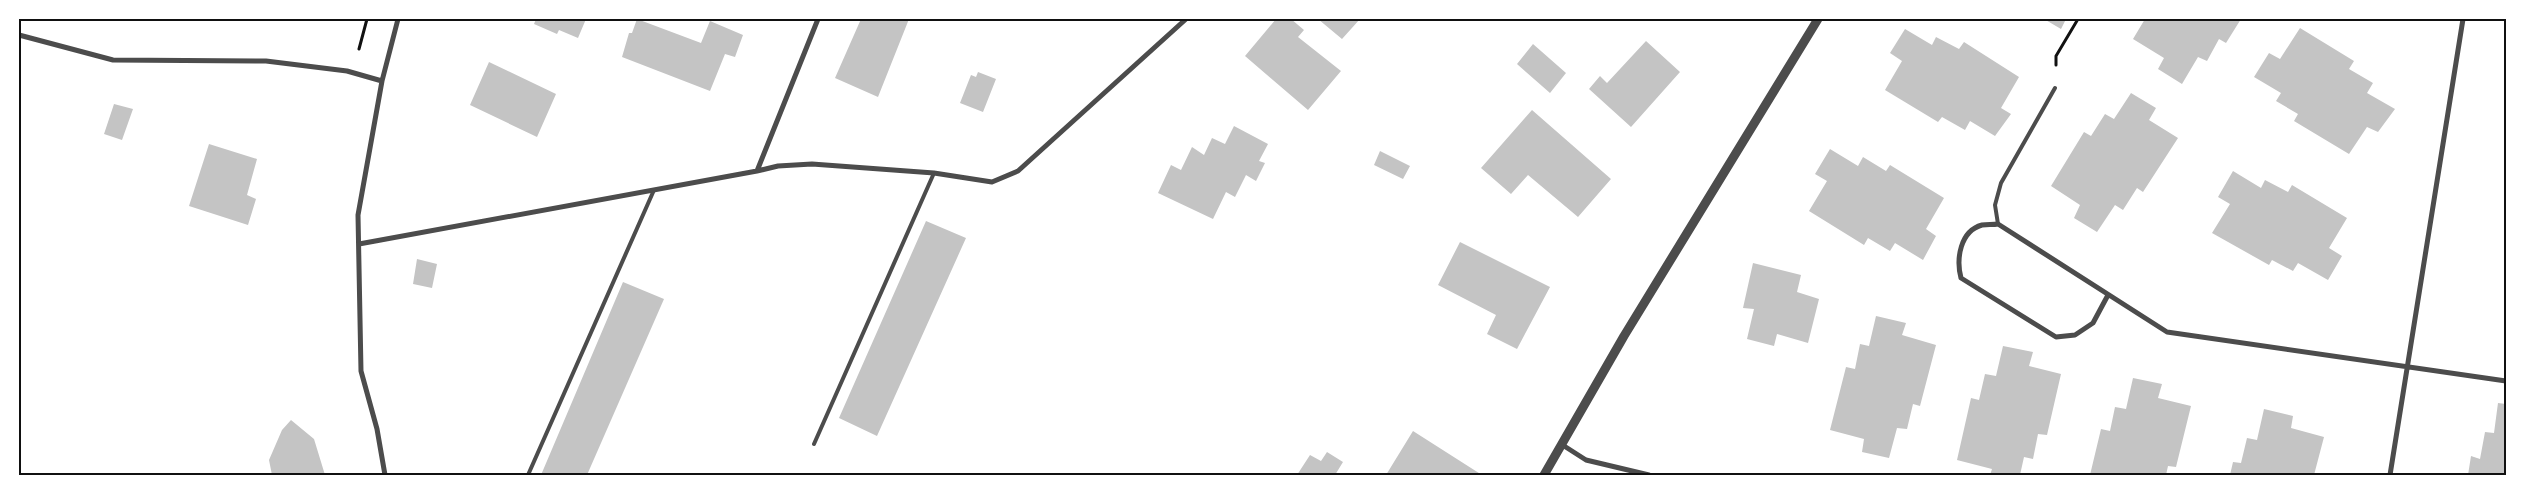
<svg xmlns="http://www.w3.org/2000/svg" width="2525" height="494" font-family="Spectral,serif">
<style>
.building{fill:#c4c4c4}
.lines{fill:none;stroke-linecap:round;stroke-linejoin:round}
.path{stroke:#111;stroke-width:3}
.service{stroke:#4c4c4c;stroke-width:4}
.minor{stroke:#4c4c4c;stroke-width:5}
.tertiary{stroke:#4c4c4c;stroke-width:9}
.neatline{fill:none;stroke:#111;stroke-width:2}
</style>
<rect width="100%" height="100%" fill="#fff"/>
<path class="building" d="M 536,19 L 586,19 L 578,38 L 559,30 L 557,34 L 534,24 Z
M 637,19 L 701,43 L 710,21 L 743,35 L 735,57 L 725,54 L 710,91 L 622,57 L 629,33 L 632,33 Z
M 861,19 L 909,19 L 878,97 L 835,78 Z
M 1276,19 L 1291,19 L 1304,30 L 1298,37 L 1341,71 L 1308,110 L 1245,56 Z
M 1318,19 L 1360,19 L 1342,39 Z
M 2044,19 L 2066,19 L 2061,29 Z
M 2145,19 L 2241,19 L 2226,43 L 2219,39 L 2207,61 L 2198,57 L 2182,84 L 2158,69 L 2164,58 L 2133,39 Z
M 2300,28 L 2354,61 L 2349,69 L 2373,83 L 2367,93 L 2395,109 L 2378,132 L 2367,127 L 2349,154 L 2294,121 L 2298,114 L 2276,101 L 2281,93 L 2254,77 L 2269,53 L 2280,59 Z
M 1905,29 L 1932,45 L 1936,37 L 1959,49 L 1964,42 L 2019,77 L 2001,108 L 2011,114 L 1995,136 L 1970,121 L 1965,130 L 1942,117 L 1938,122 L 1885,90 L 1902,61 L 1890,53 Z
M 1646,41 L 1680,72 L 1631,127 L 1589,89 L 1600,76 L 1607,83 Z
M 1533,44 L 1566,73 L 1550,93 L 1517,64 Z
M 489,62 L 556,94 L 537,137 L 470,105 Z
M 978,72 L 996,79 L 983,112 L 960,103 L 971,75 L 976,77 Z
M 2131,93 L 2156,108 L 2149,120 L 2178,138 L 2143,192 L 2137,188 L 2123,210 L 2115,205 L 2097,232 L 2074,218 L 2080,205 L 2051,186 L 2084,132 L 2091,136 L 2105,114 L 2114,119 Z
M 114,104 L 133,109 L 122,140 L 104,134 Z
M 1532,110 L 1611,179 L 1578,217 L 1528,175 L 1511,194 L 1481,168 Z
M 1234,126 L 1268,144 L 1259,161 L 1265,163 L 1256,181 L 1246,175 L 1235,197 L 1226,192 L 1213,219 L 1158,193 L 1171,165 L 1181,170 L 1192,147 L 1204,155 L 1212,138 L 1225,144 Z
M 209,144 L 257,159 L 247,195 L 256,199 L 248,225 L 189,206 Z
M 1830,149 L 1858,166 L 1863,157 L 1886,171 L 1890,165 L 1944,198 L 1926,229 L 1936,236 L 1923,260 L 1895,243 L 1890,251 L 1868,238 L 1864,245 L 1809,211 L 1827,181 L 1815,174 Z
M 1380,151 L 1410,166 L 1403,179 L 1374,165 Z
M 2233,171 L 2261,188 L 2265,180 L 2288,192 L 2292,185 L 2347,218 L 2329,248 L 2342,256 L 2328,280 L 2298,263 L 2293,271 L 2272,260 L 2269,265 L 2212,233 L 2230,204 L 2218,197 Z
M 926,221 L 966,238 L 877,436 L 839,418 Z
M 1460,242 L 1550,287 L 1517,349 L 1487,334 L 1496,315 L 1438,285 Z
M 417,259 L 437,264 L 432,288 L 413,284 Z
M 1753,263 L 1801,275 L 1797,292 L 1819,299 L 1808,343 L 1777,334 L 1774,346 L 1747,339 L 1754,309 L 1743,308 Z
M 623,282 L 664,299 L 587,475 L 541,475 Z
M 1876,316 L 1906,323 L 1902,335 L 1936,345 L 1920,406 L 1913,404 L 1907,429 L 1897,428 L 1889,458 L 1862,452 L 1864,439 L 1830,430 L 1846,367 L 1855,369 L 1860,344 L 1869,346 Z
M 2003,346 L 2033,352 L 2029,366 L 2061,374 L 2047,435 L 2038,434 L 2033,459 L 2024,457 L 2020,475 L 1990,475 L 1992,469 L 1957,460 L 1971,398 L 1979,400 L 1985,374 L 1996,376 Z
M 2133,378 L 2162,384 L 2158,398 L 2191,406 L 2176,467 L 2168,466 L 2166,475 L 2090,475 L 2101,429 L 2110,431 L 2115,407 L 2126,409 Z
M 2498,403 L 2506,404 L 2506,475 L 2468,475 L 2471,456 L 2480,459 L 2485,432 L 2494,433 Z
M 2264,409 L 2293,416 L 2291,428 L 2324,437 L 2314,475 L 2230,475 L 2233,462 L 2241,463 L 2247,438 L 2257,440 Z
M 291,420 L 314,439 L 325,475 L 272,475 L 269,460 L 282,430 Z
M 1413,431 L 1482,475 L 1386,475 Z
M 1327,452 L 1343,462 L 1335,475 L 1297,475 L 1310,455 L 1321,461 Z"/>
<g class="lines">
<path class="path" d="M 359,49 L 367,19
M 2056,65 L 2056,56 L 2078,19"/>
<path class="service" d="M 1998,224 L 1995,205 L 2001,183 L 2055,88
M 814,444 L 934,173
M 528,475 L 654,190"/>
<path class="minor" d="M 19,35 L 113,60 L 266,61 L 347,71 L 382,81
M 757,171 L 778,166 L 812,164 L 934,173 L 992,182 L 1018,171 L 1186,19
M 359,244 L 757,171 L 818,19
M 2108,295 L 2093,323 L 2075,335 L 2056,337 L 1961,278 C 1956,259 1960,231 1982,225 C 1987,224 1993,225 1998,224 L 2167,332 L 2506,381
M 1561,444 L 1586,460 L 1649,475
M 385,475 L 377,429 L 361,371 L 358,215 L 382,81 L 398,19
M 2390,475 L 2463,19"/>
<path class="tertiary" d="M 1544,475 L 1624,336 L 1818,19"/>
</g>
<rect width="2525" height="494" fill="none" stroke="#ffffff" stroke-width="40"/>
<rect x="20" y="20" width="2485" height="454" class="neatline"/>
</svg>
